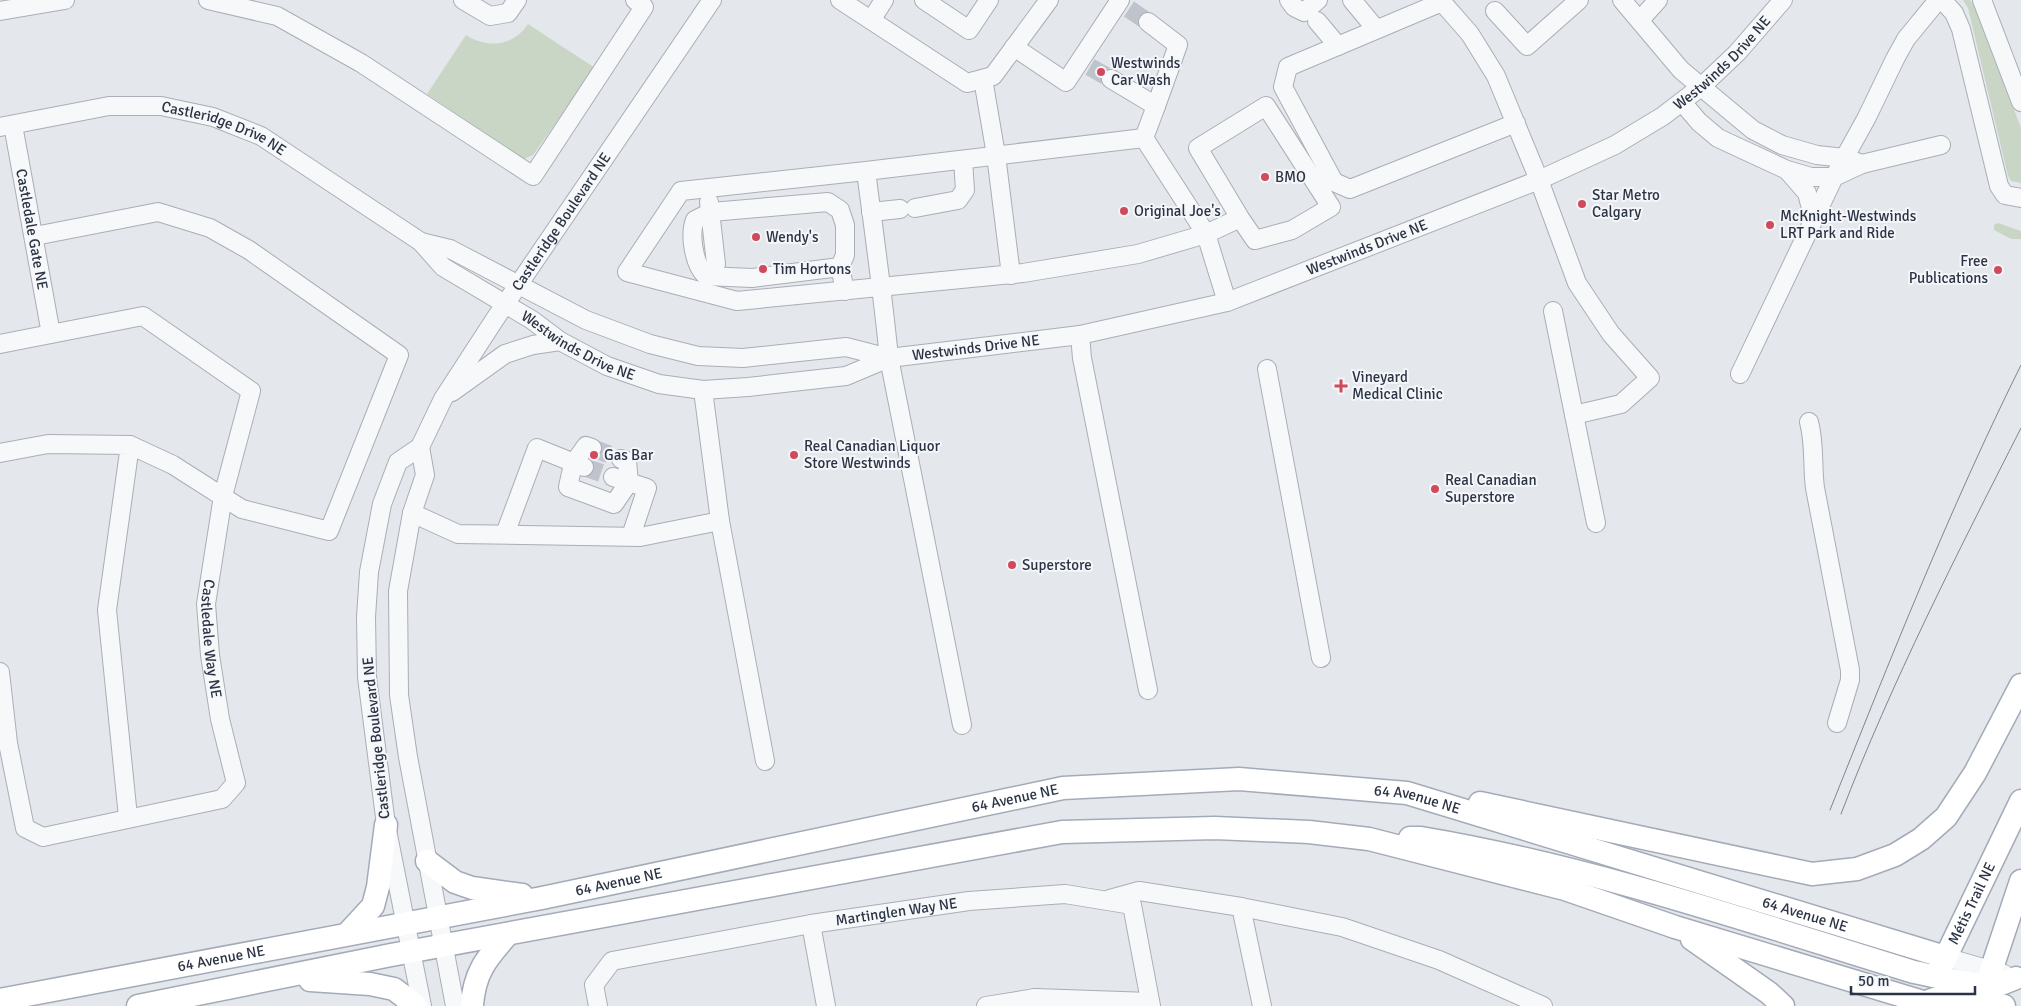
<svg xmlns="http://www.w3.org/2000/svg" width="2021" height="1006" font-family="Signika,sans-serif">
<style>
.green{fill:#c9d6c5}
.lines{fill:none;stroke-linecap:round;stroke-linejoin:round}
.minor-tunnel{stroke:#bfc3cb;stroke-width:18;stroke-dasharray:18 9;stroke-linecap:butt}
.minor-casing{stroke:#a9aeb7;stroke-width:20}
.major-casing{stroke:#a3abb8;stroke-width:25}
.minor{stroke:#f7f8fa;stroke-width:18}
.major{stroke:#fff;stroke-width:22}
.tram{stroke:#7d8696;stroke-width:1}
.poi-dot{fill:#d1495b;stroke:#f4f6f9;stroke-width:2}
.labels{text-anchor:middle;stroke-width:4;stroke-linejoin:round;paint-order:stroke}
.street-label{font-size:15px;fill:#2b3445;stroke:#f4f6f9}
.poi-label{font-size:15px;fill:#2b3445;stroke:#f4f6f9;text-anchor:start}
</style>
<rect width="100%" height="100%" fill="#e4e7ec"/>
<path class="green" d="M 1963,0 L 1970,0 L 1976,8 L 2021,128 L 2021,183 L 2011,181 L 2008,176 L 1968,8 Z
M 528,24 L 595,68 L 533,155 L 524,159 L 427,94 L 466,35 C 487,49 514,46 528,24 Z
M 1998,223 L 2021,231 L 2021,239 L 2011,239 L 1994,230 L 1994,225 Z"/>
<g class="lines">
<path class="minor-tunnel" d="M 1129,9 L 1148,22
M 1090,67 L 1111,79
M 592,448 L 621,459
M 584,467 L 613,477"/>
<g class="minor-casing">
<g id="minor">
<path d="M 208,0 L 277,16 L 361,63 L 533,176 L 644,7 L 635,0"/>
<path d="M 463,0 L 490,16 L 508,13 L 517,0"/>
<path d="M 840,0 L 967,83 L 993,76 L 1049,0"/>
<path d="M 924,0 L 969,30 L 989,0"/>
<path d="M 1289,0 L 1294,7 L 1304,12 L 1318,0"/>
<path d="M 1352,0 L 1376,29"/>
<path d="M 1622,0 L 1681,70 L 1753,130 L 1782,145 L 1817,155 L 1845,158 L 1862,164"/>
<path d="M 1942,0 L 1954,13 L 1961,29 L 1999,186 L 2005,195 L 2021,198"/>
<path d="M 1982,0 L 2021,102"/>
<path d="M 0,11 L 65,0"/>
<path d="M 1495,11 L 1527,46 L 1579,0"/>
<path d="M 872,19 L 884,0"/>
<path d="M 1640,20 L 1658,0"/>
<path d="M 1317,21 L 1338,46"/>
<path d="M 1148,22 L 1178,45 L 1156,106"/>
<path d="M 1014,47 L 1066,82 L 1120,0"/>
<path d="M 983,79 L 996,155 L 1011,275"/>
<path d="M 1111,79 L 1156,106 L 1144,138"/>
<path d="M 1682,102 L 1699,122 L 1718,138 L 1787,170 L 1811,177 L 1834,177 L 1862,164 L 1941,145"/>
<path d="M 1516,123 L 1350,189 L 1334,182 L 1283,87 L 1288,67 L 1442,2 L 1470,34 L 1496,76 L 1539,180 L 1577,283 L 1611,334 L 1650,378 L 1621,404 L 1574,415"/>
<path id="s1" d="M 13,125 L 51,334"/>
<path id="s2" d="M 0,127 L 109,106 L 161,106 L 213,117 L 261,136 L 421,242 L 443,267 L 532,320 L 560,341 L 607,366 L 659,384 L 703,390 L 748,387 L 846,376 L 889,358 L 1080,335 L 1227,302 L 1539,180 L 1615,145 L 1663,116 L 1702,86 L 1737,53 L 1783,0"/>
<path d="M 1787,170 L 1807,193 L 1814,220"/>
<path d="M 866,171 L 1144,138 L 1206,234 L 1138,254 L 1023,273 L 737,301 L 627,272 L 681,191 L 866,171 C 874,233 883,296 889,358 L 962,725"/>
<path d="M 709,202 L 716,264"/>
<path d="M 915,208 L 958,200 L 965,190 L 963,160"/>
<path d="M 871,212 L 900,209"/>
<path d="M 35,236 L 158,212 L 210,228 L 249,250 L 399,355 L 329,531 L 242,509 L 173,465 L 130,445"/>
<path d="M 421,242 L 450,249 L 586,320 L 650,344 L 698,356 L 743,358 L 846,347 L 889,358"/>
<path d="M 840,267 L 752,278 L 706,276 C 694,265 689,235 695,220 L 711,212 L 828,202 L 840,210 L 845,225 L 845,255 L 840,267 L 845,291"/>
<path d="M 1227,302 L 1206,234 L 1240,218 L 1255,240 L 1292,230 L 1331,207 L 1266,106 L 1198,148 L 1240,218"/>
<path d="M 1553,311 L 1596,523"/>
<path d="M 1080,335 L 1082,358 L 1148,690"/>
<path id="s3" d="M 0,344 L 143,316 L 251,391 L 223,496 L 206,604 L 210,655 L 220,719 L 236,783 L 222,799 L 43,837 L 25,828 L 8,743 L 0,672"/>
<path d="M 1267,369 L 1321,658"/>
<path d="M 1740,374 L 1834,177 L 1867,117 L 1895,59 L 1906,39 L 1938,0"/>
<path d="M 703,390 L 720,521 L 765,761"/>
<path d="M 452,392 L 505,354 L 533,345 L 560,341"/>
<path d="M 1809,422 C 1815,444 1812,466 1815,488 L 1850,670 L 1850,680 L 1837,723"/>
<path d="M 420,447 L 425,475 L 412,513 L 398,591 L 399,695 L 408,757 L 455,1006"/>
<path d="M 592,448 L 586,446 L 573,464 L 568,487 L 614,504 L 629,482 L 627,461 L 621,459"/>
<path d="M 0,453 L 48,444 L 130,445 L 107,610 L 128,817"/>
<path d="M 613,477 L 647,488 L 631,536"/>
<path d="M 412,513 L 458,534 L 640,537 L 720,521"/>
<path d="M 505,534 L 537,448 L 584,467"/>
<path d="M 1110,899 L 1139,891 L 1241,907 L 1262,1006"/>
<path d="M 1241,907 L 1342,927 L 1439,960 L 1543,1006"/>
<path d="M 811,924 L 826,1006"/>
<path d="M 1945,957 L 2004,974"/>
<path d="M 1035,998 L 1150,1002"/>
<path id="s4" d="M 422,1006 L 386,825 L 367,677 L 366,617 L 369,572 L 382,504 L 398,462 L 420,447 L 443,399 L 495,319 L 712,0"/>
<path id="s5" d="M 598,1006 L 594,985 L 612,961 L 811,924 L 969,901 L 1065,894 L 1132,905 L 1151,1006"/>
<path d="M 986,1006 L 1035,998 L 1036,1006"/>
</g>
</g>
<g class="major-casing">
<g id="major">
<path d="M 1480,803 L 1812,874 L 1857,869 L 1895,855 L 1921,839 L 1946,817 L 1975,773 L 2021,685"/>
<path d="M 1410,838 L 1421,838 C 1589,866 1751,922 1914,972 C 1935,976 1981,989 2001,984 C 2006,982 2011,980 2016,978"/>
<path d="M 427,861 L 455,882 L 472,888 L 522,895"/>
<path d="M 348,933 L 373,906 L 378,887 L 386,825"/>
<path d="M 1692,939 L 1769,993 L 1783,1006"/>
<path id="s6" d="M 1939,971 L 2021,801"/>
<path d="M 310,980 L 370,984 L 394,989 L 416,1006"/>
<path id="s7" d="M 0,1000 L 542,898 L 1063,788 L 1239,779 L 1407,793 L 1945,957"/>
<path d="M 1925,1003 C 1947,990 1980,1003 2004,1006"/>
<path d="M 138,1006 L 391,955 L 1062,832 L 1215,828 L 1309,832 L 1369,839 L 1565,889 L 1675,927 L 1936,1006"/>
<path d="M 472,1006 C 474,972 487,958 508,934"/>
<path d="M 1990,1006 L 1988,984 L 1991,971 L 2021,881"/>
</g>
</g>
<use href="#minor" class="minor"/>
<use href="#major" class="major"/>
<path class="tram" d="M 1830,810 C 1890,660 1949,510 2021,365
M 1841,814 C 1892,681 1957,554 2021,428"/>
</g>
<g class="poi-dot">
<circle cx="1101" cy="72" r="5"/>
<circle cx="1265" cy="177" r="5"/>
<circle cx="1582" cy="204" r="5"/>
<circle cx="1124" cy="211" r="5"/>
<circle cx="1770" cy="225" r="5"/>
<circle cx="756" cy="237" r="5"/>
<circle cx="763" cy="269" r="5"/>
<circle cx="1998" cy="270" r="5"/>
<path d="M1338.5 378.5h5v5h5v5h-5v5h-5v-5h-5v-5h5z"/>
<circle cx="594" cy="455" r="5"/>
<circle cx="794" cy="455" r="5"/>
<circle cx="1435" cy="489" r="5"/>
<circle cx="1012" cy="565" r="5"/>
</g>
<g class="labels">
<g class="street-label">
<text dy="5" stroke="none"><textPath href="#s2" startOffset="1872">Westwinds Drive NE</textPath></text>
<text dy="5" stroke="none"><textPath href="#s2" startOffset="230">Castleridge Drive NE</textPath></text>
<text dy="5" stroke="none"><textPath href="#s4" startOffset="846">Castleridge Boulevard NE</textPath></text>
<text dy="5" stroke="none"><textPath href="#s1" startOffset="106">Castledale Gate NE</textPath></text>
<text dy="5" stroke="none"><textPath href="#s2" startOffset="1468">Westwinds Drive NE</textPath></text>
<text dy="5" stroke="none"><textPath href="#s2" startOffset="650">Westwinds Drive NE</textPath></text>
<text dy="5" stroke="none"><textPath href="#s2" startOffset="1062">Westwinds Drive NE</textPath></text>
<text dy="5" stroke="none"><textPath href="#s3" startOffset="530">Castledale Way NE</textPath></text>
<text transform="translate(376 738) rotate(-96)" y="5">Castleridge Boulevard NE</text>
<text dy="5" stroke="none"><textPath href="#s7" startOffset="1035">64 Avenue NE</textPath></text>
<text dy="5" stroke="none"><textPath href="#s7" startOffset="1440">64 Avenue NE</textPath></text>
<text dy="5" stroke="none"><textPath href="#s7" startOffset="630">64 Avenue NE</textPath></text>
<text dy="5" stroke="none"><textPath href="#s6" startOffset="75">Métis Trail NE</textPath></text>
<text dy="5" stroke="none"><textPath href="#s5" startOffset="340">Martinglen Way NE</textPath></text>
<text dy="5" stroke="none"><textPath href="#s7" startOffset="1845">64 Avenue NE</textPath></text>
<text dy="5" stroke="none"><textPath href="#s7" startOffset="225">64 Avenue NE</textPath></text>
</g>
<g class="poi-label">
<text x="1111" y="68">Westwinds<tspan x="1111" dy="17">Car Wash</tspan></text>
<text x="1275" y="182">BMO</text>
<text x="1592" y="200">Star Metro<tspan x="1592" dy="17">Calgary</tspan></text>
<text x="1134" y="216">Original Joe's</text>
<text x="1780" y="221">McKnight-Westwinds<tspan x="1780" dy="17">LRT Park and Ride</tspan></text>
<text x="766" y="242">Wendy's</text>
<text x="1988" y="266" text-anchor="end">Free<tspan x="1988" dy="17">Publications</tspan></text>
<text x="773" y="274">Tim Hortons</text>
<text x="1352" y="382">Vineyard<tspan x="1352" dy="17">Medical Clinic</tspan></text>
<text x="804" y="451">Real Canadian Liquor<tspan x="804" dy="17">Store Westwinds</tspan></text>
<text x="604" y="460">Gas Bar</text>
<text x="1445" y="485">Real Canadian<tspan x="1445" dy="17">Superstore</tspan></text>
<text x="1022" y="570">Superstore</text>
</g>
</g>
<path d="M1851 986v8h124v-8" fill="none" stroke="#2b3445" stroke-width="2.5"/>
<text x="1858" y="986" font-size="15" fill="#2b3445" stroke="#f4f6f9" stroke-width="4" paint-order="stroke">50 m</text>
</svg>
